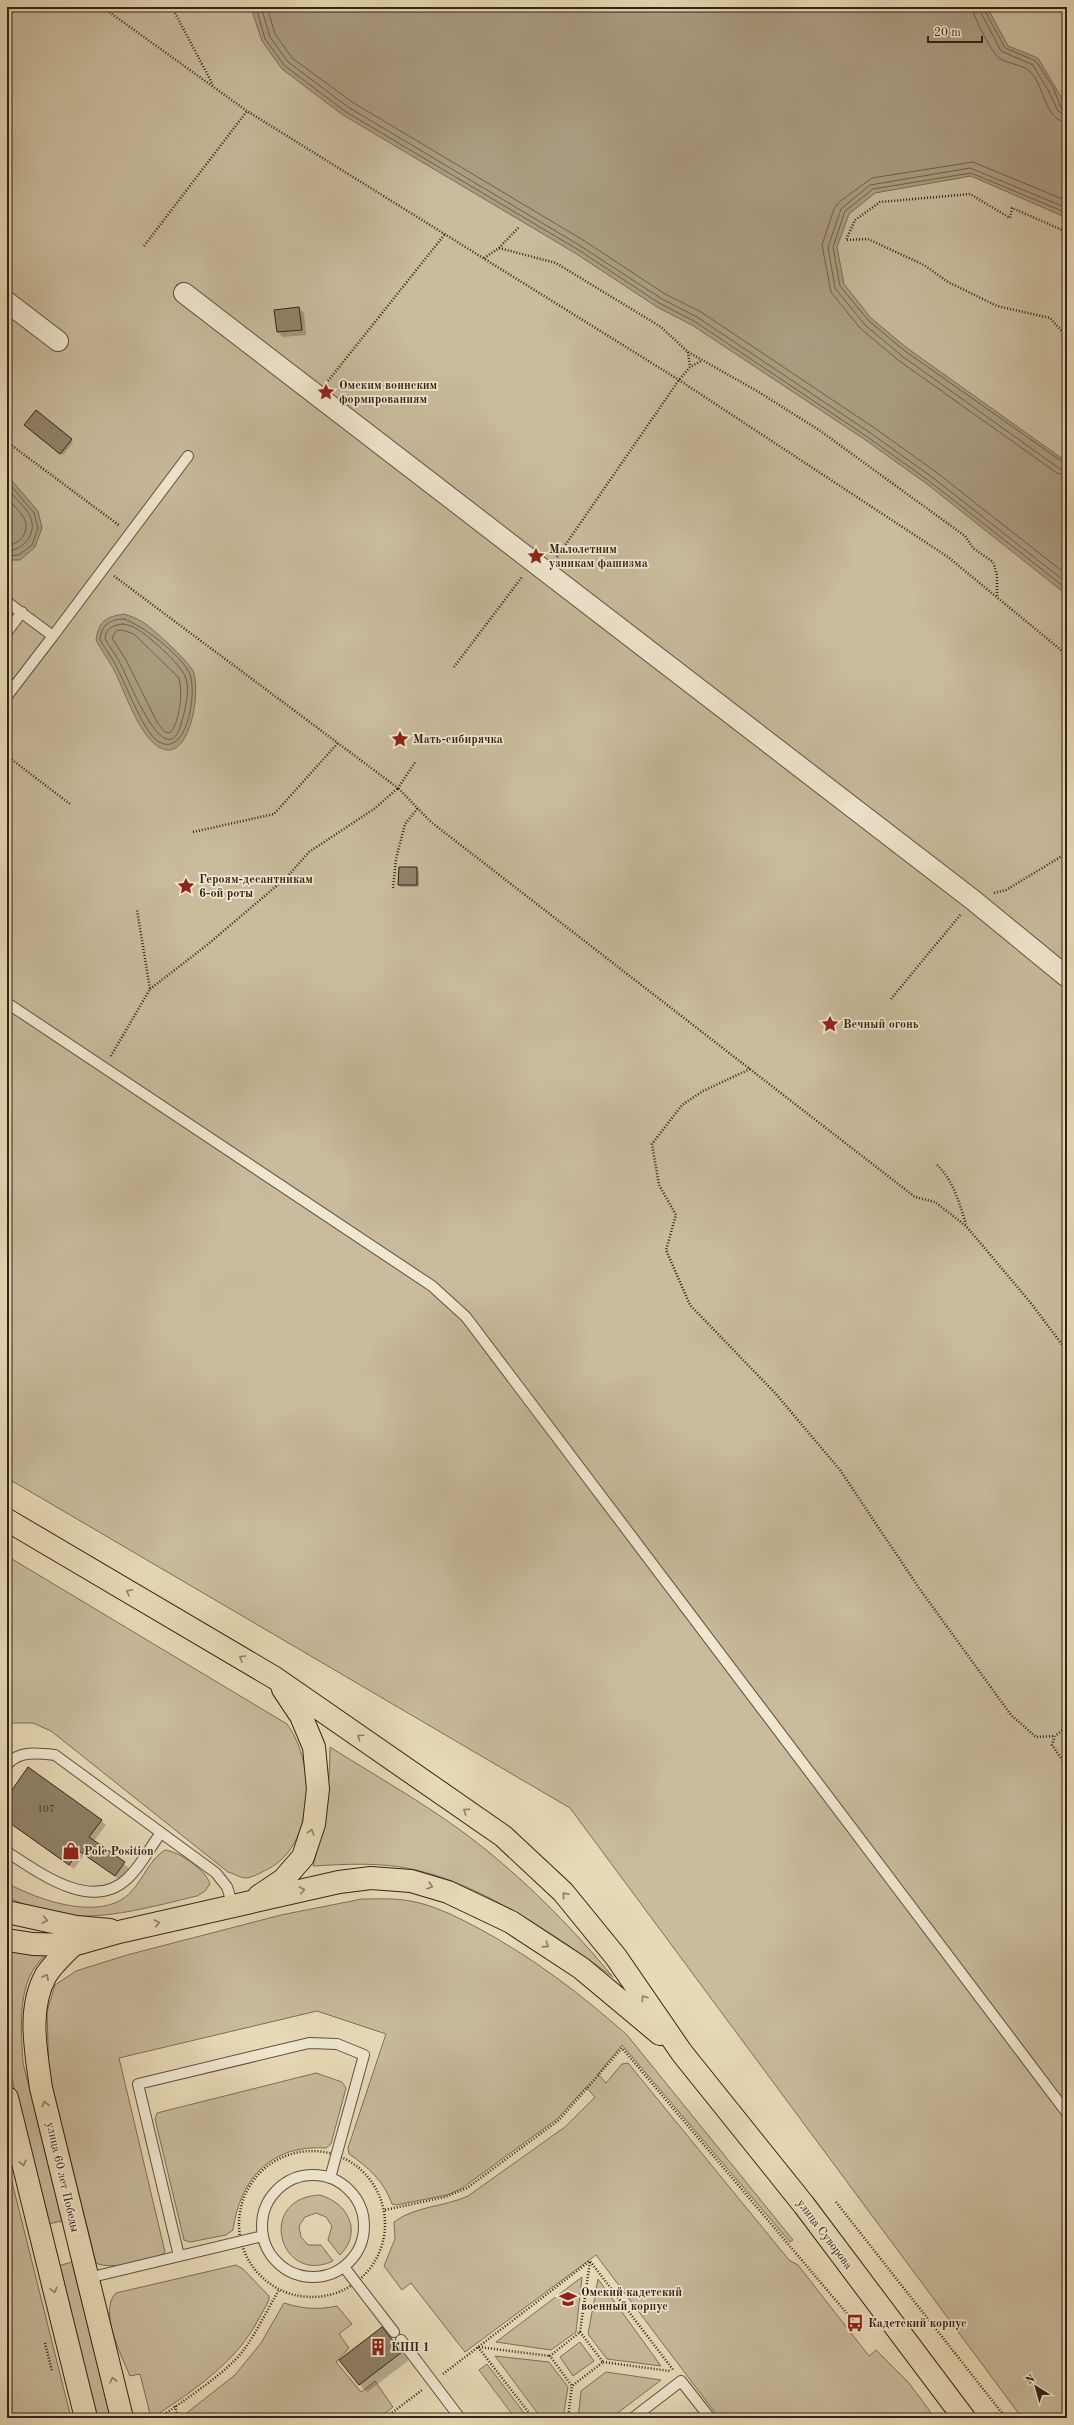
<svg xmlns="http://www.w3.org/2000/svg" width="1074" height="2425" font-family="'Old Standard TT',serif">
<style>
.green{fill:#c9bb9c;stroke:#7e6f5a}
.water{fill:#aa9c81;stroke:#7a6c57}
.shadow{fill:#0003}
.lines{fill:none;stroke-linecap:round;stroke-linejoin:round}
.shore{stroke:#6e604c;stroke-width:1}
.building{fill:#91826b;stroke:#322318}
.lane-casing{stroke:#605140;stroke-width:12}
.street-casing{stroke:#605140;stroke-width:22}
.primary-casing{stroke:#322318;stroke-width:24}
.path{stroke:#322318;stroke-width:2.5;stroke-dasharray:1 2;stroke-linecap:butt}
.lane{stroke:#f0e7d0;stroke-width:10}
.street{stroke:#f0e7d0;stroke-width:20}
.primary{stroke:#e8dab7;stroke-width:22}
.oneway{stroke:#8d7e68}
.labels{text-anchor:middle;stroke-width:3.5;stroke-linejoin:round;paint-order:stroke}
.number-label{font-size:10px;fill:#4a3b2d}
.poi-label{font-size:12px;font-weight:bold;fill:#322318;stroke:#f0e7d0;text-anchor:start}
.street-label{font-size:12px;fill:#322318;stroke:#f0e7d0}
</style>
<rect width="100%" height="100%" fill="#e8dab7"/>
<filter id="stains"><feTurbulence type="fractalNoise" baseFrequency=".005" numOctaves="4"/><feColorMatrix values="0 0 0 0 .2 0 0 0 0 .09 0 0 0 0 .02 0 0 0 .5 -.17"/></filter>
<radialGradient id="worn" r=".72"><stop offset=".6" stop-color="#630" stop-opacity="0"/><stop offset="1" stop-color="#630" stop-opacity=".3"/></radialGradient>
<path class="green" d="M 7,7 L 1067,7 L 1067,2418 L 1022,2418 L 570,1808 L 7,1478 Z
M 7,1556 L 287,1724 C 316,1763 315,1845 268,1869 C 262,1872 252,1878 245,1878 C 240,1878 233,1873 228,1872 L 51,1731 L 33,1723 L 7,1723 Z
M 330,1747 C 382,1780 437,1810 485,1849 C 532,1887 574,1930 613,1977 C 556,1936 485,1886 416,1870 C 383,1862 347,1864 313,1866 C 324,1826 330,1788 330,1747 Z
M 165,1850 C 180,1852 206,1870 210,1884 L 205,1891 L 197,1896 C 154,1906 108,1920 63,1915 C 44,1913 25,1905 7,1897 L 7,1883 C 38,1900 102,1923 131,1892 C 144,1878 149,1860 165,1850 Z
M 362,1899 C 378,1899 395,1898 410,1901 C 434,1905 457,1917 478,1928 C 532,1957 581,1994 627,2035 L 793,2240 L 790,2242 L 622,2045 L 598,2074 L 606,2083 L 622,2064 L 628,2063 L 789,2260 L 798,2265 L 869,2356 L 876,2350 L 909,2383 L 935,2418 L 719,2418 L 596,2255 L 465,2352 L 411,2283 L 402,2290 L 384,2266 L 395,2239 L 394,2222 C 415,2206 444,2207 468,2196 L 565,2127 L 595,2097 L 586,2087 L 557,2119 L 461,2189 L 447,2195 L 396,2205 L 392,2204 C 384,2181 368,2167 349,2154 L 348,2148 L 386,2034 L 317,2011 L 119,2058 L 165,2252 C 157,2262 107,2270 96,2263 L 49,2073 L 47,2012 L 55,1985 L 76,1971 L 127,1955 L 281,1915 Z
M 7,1951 L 47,1953 C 42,1958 37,1964 33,1970 C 18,1996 21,2033 23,2063 L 62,2221 L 48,2224 L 7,2059 Z
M 316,2073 L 342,2082 L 346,2088 L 331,2144 L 326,2148 C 272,2144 240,2178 233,2230 L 226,2235 L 190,2242 L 184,2240 L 155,2119 L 157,2113 Z
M 7,2162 L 71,2418 L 7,2418 Z
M 320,2195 C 348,2203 363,2232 340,2255 L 328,2240 L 332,2226 L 326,2217 L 316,2213 L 305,2217 L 299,2226 L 301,2237 L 308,2245 L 321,2245 L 333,2261 C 280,2286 255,2198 320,2195 Z
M 72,2262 L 111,2418 L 96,2418 L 58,2266 Z
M 236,2265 L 243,2269 L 269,2296 L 269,2300 C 259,2319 249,2338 234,2354 C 213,2377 178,2402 151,2418 L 140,2374 L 130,2376 C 122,2357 98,2310 116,2293 Z
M 582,2277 L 576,2332 L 551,2350 L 496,2342 Z
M 598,2279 L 661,2366 L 607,2359 L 588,2334 Z
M 284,2303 C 303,2309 318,2310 337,2306 L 352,2324 L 339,2334 L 349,2348 L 336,2362 L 361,2392 L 375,2381 L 393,2407 L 379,2418 L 185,2418 L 184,2415 L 235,2375 L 261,2343 Z
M 580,2342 L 594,2361 L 573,2376 L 560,2357 Z
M 495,2356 L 549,2362 L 568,2387 L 563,2418 L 541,2418 Z
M 487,2364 L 528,2418 L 515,2418 L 479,2370 Z
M 606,2372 L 661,2380 L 611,2418 L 578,2418 L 581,2391 Z"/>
<path class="water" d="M 252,7 L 987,7 L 1008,46 L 1038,58 L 1067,107 L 1067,218 L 971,176 L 875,193 L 849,214 L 837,247 L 844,284 L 871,318 L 907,348 L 1067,462 L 1067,595 L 927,484 L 864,439 L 692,325 L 657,307 L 575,253 L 343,115 L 282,69 L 262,41 L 253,14 Z
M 7,475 L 38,511 L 42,528 L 35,547 L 20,560 L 7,560 Z
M 124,614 C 130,616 136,618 141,621 C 151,626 189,662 193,671 C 202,690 189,771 156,745 C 136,729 125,691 113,668 C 108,659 101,650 96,640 C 99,621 105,617 124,614 Z"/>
<path class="shadow" d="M 299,308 L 304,313 L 306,335 L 283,337 L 278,332 L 275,311 Z
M 28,427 L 71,440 L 73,442 L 63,455 Z
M 417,868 L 419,871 L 419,887 L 401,887 L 399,885 Z
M 7,1798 L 101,1821 L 106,1825 L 94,1841 L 129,1868 L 120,1880 L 84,1855 L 74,1869 L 7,1821 Z
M 382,2328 L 409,2360 L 367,2392 L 359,2384 Z"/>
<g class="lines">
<path class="shore" d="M 256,7 L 265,39 L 285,66 L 346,112 L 577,249 L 659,303 L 694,321 L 866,436 L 929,481 L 1067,589
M 261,7 L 270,37 L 288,62 L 348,107 L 579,245 L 662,299 L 697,317 L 869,432 L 932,477 L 1067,583
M 267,7 L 275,34 L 292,58 L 352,102 L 583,240 L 665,294 L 701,312 L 873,427 L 936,472 L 1067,575
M 972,7 C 973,16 992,53 999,58 C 1008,64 1020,64 1028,70 C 1045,82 1043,121 1067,122
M 978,7 L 1001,51 L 1033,65 L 1048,90 L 1058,111 L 1067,116
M 983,7 L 1005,48 L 1036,61 L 1053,87 L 1061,108 L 1067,110
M 1067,201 L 973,162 L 872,178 L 839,202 L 834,209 L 822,245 L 831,292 L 860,328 L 898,360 L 1057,473 L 1067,476
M 1067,208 L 970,168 L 870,185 L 841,209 L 828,247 L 835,288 L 865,325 L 902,356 L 1060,469 L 1067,470
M 1067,213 L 971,173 L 873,189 L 845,211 L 833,247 L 840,286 L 869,321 L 905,351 L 1067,465
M 7,481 L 34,513 L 38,528 L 32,545 L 19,555 L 7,556
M 7,489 C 14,497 25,506 30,516 C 38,533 24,550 7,551
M 7,498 C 12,504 20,511 24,518 C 31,531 20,545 7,545
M 124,619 C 144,626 178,653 189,672 C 198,688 188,758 159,742 C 143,733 126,683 116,666 C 112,657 105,649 100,640 C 101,625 110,619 124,619 Z
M 123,624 C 128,625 133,626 137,629 C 149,636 180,664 185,676 C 191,689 185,710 181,724 C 166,777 128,678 121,665 C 117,656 110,648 105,639 C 106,628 113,625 123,624 Z
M 122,630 L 134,634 L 179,678 C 183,692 180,722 170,733 L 165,732 L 158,724 L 126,660 L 112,638 L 116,631 Z"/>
</g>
<path class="building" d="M 299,307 L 302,330 L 277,332 L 274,310 Z
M 36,410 L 72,439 L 60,454 L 24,425 Z
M 399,867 L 417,867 L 417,885 L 398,885 Z
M 28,1767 L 102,1820 L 89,1837 L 125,1862 L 115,1876 L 79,1851 L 69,1865 L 7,1821 L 7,1797 Z
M 382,2327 L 402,2352 L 359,2385 L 339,2360 Z"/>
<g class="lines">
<g class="lane-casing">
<path id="lane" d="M 7,602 L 53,636 L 188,456
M 7,632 L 22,612
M 7,696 L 53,636
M 7,1003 L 432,1286 L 466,1317 L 1067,2113
M 7,1765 C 18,1750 39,1753 55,1755 L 216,1873 L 227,1887 L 233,1906
M 7,1852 C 40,1873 92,1913 128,1878 C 141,1866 150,1847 161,1833
M262 2226a51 51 0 1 1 102 0a51 51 0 1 1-102 0Z
M 179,2256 L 138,2084 L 309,2043 L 337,2044 L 364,2055 L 330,2178
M 344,2267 L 394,2332
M 88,2278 L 263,2236
M 401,2340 L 460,2418
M 633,2418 L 681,2381 L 710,2418"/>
</g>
<g class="street-casing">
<path id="street" d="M 184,293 L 973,900 L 1067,977
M 7,302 L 58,341"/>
</g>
<g class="primary-casing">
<path id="primary" d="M 7,1520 L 275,1678 L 503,1836 L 563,1892 L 616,1957 L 682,2053 L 804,2205 L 964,2418
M 259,1896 L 283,1880 L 303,1857 L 314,1824 L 318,1789 L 314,1747 L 301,1716 L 283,1689
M 7,1912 L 76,1927 L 110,1930
M 7,1940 L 33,1944 L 73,1945 L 119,1932 L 339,1882 L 371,1878 L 411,1881 L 448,1892 L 511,1922 L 581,1968 L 660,2034
M 73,1945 C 64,1954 53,1964 46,1975 C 27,2009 36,2051 41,2088 L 122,2418
M 7,2098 L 86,2418"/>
</g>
<path class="path" d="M 102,7 L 247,111 L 679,380 L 948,557 L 1067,655
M 175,7 L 175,13 L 213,85
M 1067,232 L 1012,208 L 1010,218 L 970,194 L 880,202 L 855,220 L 846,240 L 868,239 L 924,265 L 948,282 L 997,306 L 1050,318 L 1067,337
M 144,246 L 247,111
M 499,248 L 556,263 L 661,327 L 688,352 L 757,391 L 819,430 L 965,536 L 973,548 L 993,562 L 997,575 L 997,597
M 484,258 L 499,248 L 519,227
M 688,352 L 690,367
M 328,381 L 445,234
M 7,442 L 120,526
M 557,557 L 679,380 L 690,367 L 701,361
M 114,576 L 398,788 L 416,761
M 454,667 L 522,577
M 7,756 L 70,804
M 193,832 L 274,814 L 338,743
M 393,888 L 396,859 L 405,824 L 418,808
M 994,893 L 1006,890 L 1067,853
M 150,989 L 207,945 L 287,877 L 309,852 L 374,809 L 398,788 L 431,822 L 915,1197 L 935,1202 L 966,1226 L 1030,1302 L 1067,1351
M 891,999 L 961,914
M 111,1056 L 150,989 L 137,910
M 750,1069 L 703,1091 L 682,1105 L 652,1144 L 659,1185 L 676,1215 L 666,1250 L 690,1305 L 776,1394 L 840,1470 L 919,1588 L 1011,1715 L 1036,1737 L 1055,1736
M 937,1165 C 954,1181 959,1203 966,1224
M 1067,1727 L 1055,1736 L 1052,1745 L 1067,1767
M239 2224a73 73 0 1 1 146 0a73 73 0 1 1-146 0Z
M 836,2202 L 1006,2418
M 385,2210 L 445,2197 L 467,2188 L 559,2120 L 622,2048 L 855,2323
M 580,2332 L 603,2362 L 572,2386 L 550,2356 L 580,2332 L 590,2261
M 45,2343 L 52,2371
M 478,2347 L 533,2418
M 479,2347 L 550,2356
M 603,2362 L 670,2371
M 443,2374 L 590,2261 L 674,2371
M 175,2406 L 178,2418
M 159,2418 C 183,2401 225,2374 243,2351 C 257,2332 267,2310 279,2290
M 385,2418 L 422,2390
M 568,2418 L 572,2386"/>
<use href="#lane" class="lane"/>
<use href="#street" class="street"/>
<use href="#primary" class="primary"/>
</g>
<defs><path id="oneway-chevron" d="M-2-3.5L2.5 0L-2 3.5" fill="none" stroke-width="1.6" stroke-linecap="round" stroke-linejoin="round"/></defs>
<g class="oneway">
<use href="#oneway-chevron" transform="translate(129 1592) rotate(-150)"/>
<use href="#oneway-chevron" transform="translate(242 1658) rotate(-150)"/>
<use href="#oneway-chevron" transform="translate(360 1737) rotate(-145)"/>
<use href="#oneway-chevron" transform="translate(466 1811) rotate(-145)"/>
<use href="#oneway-chevron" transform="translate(311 1832) rotate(-73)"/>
<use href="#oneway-chevron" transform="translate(430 1886) rotate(17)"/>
<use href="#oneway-chevron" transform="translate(302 1890) rotate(-13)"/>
<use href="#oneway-chevron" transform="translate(565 1895) rotate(-131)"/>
<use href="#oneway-chevron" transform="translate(45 1920) rotate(11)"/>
<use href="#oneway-chevron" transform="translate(157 1923) rotate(-13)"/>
<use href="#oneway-chevron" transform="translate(546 1945) rotate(33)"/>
<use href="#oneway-chevron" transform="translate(46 1977) rotate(-61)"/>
<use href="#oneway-chevron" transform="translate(644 1998) rotate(-124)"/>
<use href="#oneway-chevron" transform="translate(45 2104) rotate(-103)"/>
<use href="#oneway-chevron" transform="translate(23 2163) rotate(76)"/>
<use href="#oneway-chevron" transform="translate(54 2290) rotate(76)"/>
<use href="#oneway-chevron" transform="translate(113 2380) rotate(-104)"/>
</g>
<defs>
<g id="sight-bare" transform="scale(1.38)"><path d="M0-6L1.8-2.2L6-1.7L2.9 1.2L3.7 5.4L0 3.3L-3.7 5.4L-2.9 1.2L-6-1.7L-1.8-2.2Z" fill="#8f2418" stroke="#f0e7d0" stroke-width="2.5" paint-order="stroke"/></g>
<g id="shop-bare" transform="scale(1.38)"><path d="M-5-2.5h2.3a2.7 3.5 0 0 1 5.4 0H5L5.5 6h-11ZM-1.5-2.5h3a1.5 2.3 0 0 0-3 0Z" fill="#8f2418" stroke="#f0e7d0" stroke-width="2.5" paint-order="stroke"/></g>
<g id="school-bare" transform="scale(1.38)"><path d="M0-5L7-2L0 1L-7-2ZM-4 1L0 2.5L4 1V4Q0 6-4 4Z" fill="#8f2418" stroke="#f0e7d0" stroke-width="2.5" paint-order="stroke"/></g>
<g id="bus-bare" transform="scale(1.38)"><path d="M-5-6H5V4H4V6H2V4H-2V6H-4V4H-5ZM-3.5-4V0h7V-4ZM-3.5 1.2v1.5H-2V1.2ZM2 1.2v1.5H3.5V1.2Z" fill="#8f2418" stroke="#f0e7d0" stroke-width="2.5" paint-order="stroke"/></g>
<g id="building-bare" transform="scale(1.38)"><path d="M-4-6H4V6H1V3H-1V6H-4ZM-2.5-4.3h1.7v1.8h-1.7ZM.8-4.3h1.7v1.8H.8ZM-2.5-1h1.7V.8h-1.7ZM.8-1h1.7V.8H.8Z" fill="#8f2418" stroke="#f0e7d0" stroke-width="2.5" paint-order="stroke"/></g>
</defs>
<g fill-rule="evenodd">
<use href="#sight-bare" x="326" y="392"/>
<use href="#sight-bare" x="536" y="556"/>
<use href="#sight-bare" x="400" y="739"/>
<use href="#sight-bare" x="186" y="886"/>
<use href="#sight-bare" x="830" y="1024"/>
<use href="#shop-bare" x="71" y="1851"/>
<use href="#school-bare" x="568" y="2299"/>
<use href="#bus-bare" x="855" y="2323"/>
<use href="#building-bare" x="378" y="2347"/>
</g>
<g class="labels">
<g class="number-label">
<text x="46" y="1812">107</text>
</g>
<g class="poi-label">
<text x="339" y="389">Омским воинским<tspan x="339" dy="14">формированиям</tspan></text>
<text x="549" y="553">Малолетним<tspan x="549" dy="14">узникам фашизма</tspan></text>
<text x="413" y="743">Мать-сибирячка</text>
<text x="199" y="883">Героям-десантникам<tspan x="199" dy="14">6-ой роты</tspan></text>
<text x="843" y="1028">Вечный огонь</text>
<text x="84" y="1855">Pole Position</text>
<text x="581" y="2296">Омский кадетский<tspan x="581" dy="14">военный корпус</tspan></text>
<text x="868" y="2327">Кадетский корпус</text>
<text x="391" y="2351">КПП 1</text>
</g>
<g class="street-label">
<text transform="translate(63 2177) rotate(77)" y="4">улица 60 лет Победы</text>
<text transform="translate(825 2234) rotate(53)" y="4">улица Суворова</text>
</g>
</g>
<rect width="1074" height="2425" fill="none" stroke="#e8dab7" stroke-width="24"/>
<rect x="8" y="8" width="1058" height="2409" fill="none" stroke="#322318" stroke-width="2"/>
<rect x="12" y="12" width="1050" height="2401" fill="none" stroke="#322318"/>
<g transform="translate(1036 2387) rotate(323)" stroke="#f0e7d0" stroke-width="3" paint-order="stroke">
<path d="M0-3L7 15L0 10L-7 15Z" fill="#322318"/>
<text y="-6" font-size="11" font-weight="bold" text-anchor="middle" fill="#322318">N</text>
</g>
<path d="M928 36v6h54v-6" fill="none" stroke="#322318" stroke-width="2"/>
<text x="934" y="36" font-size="12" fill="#322318" stroke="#f0e7d0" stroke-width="3" paint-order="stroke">20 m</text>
<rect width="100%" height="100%" filter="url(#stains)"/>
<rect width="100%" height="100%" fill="url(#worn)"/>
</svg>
